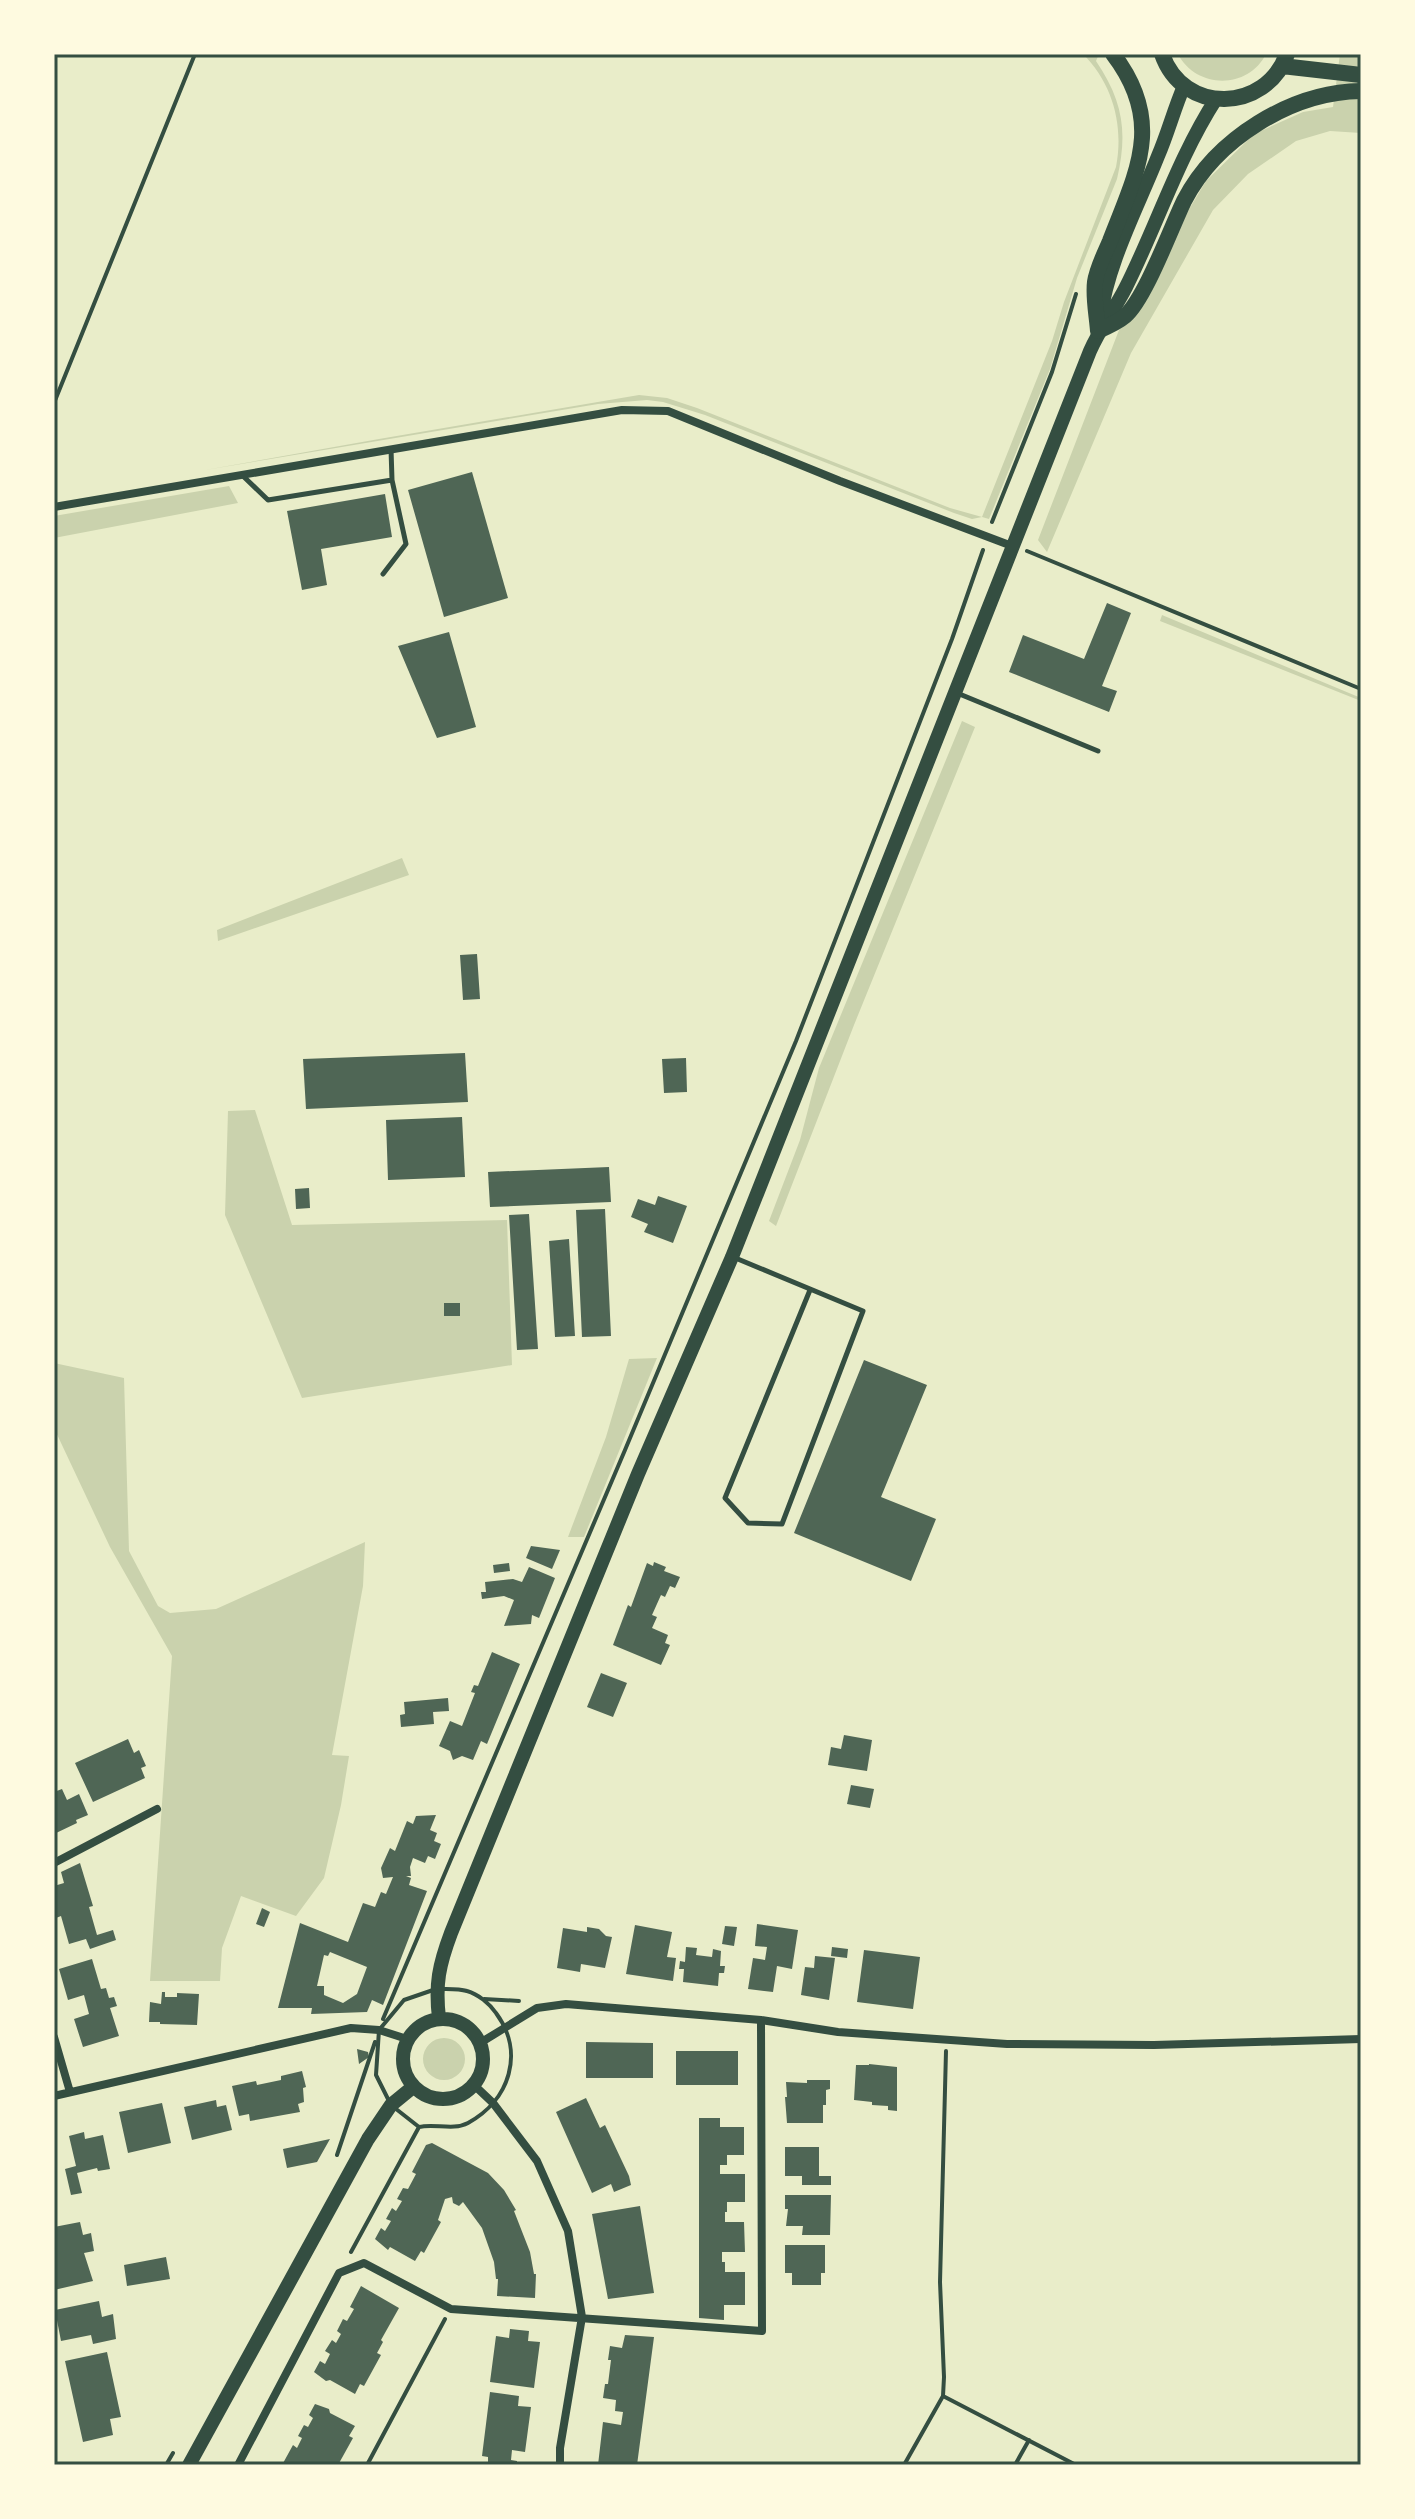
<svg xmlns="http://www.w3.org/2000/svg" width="1415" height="2519" font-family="Commissioner,sans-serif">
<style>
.green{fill:#cad2ad}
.building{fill:#4f6655;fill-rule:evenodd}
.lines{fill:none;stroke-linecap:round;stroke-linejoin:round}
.path{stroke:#344e41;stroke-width:4}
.service{stroke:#344e41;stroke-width:5}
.minor{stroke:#344e41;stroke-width:8}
.secondary{stroke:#344e41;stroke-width:14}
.primary{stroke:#344e41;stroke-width:16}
.neatline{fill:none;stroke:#344e41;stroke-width:3}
</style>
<rect width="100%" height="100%" fill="#e9edc9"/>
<path class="green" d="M 1083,54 L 1099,54 L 1096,61 C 1123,101 1128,132 1117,179 L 1077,278 L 1050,369 L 989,519 L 982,517 L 972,519 L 954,513 L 705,415 L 663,402 L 647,400 L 598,404 L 205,470 L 379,439 L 639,395 L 667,398 L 697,408 L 950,508 L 982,517 L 1052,341 L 1064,302 L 1116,167 C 1124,126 1113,84 1083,54 Z
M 1178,54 L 1266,54 C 1248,90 1196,89 1178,54 Z
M 1340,54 L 1361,54 L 1361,133 L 1330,131 L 1296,141 L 1248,174 L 1213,210 L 1131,353 L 1047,552 L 1038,540 L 1119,330 L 1155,279 L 1185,216 L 1206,181 L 1254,134 L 1303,112 L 1333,107 Z
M 229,486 L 238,503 L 54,538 L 54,516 Z
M 1162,615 L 1361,698 L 1361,701 L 1160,621 Z
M 962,721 L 975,727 L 854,1025 L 776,1226 L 769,1221 L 800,1140 L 819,1068 Z
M 402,858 L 409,875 L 218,941 L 217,930 Z
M 255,1110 L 292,1225 L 507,1220 L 512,1365 L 302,1398 L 225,1215 L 228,1111 Z
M 657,1358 L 584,1537 L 568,1537 L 606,1437 L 629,1359 Z
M 54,1363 L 124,1378 L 129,1551 L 158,1606 L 170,1613 L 216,1609 L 365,1542 L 363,1586 L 332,1755 L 349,1756 L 341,1805 L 324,1878 L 296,1916 L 241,1896 L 222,1948 L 220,1981 L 150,1981 L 172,1656 L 110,1547 L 54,1428 Z
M423 2059a21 21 0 1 1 42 0a21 21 0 1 1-42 0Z"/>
<path class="building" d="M 472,472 L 508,598 L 444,617 L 408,490 Z
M 385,494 L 392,537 L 321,549 L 327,585 L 302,590 L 287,511 Z
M 1107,603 L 1131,613 L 1102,686 L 1117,691 L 1109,712 L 1009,672 L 1023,635 L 1084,659 Z
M 449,632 L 476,727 L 437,738 L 398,646 Z
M 477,954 L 480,999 L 463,1000 L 460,955 Z
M 465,1053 L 468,1102 L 306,1109 L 303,1059 Z
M 686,1058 L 687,1092 L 664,1093 L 662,1059 Z
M 462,1117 L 465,1177 L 388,1180 L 386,1120 Z
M 609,1167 L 611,1202 L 490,1207 L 488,1172 Z
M 309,1188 L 310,1208 L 296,1209 L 295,1189 Z
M 658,1196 L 687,1206 L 673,1243 L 644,1232 L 648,1224 L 631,1217 L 638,1199 L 655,1205 Z
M 605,1209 L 611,1336 L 582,1337 L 576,1210 Z
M 529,1214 L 538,1349 L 517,1350 L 509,1215 Z
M 569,1239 L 575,1336 L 555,1337 L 549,1241 Z
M 444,1303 L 460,1303 L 460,1316 L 444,1316 Z
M 864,1360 L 927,1385 L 881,1497 L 936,1519 L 911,1581 L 794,1533 Z
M 531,1546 L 560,1550 L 552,1569 L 526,1558 Z
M 654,1562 L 666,1567 L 664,1571 L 680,1577 L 675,1588 L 670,1586 L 665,1597 L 661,1595 L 652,1615 L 657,1617 L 652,1628 L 668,1635 L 665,1643 L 670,1645 L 661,1665 L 613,1645 L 628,1605 L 631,1607 L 647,1563 L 653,1566 Z
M 509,1563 L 510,1571 L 494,1573 L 493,1565 Z
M 529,1567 L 555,1578 L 539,1618 L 532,1615 L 531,1624 L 504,1626 L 514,1600 L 504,1596 L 482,1599 L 481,1592 L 486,1592 L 485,1582 L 513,1579 L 522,1582 Z
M 492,1652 L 520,1664 L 487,1744 L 481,1741 L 473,1760 L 462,1756 L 453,1760 L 450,1751 L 439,1746 L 450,1721 L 462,1726 L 475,1693 L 471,1692 L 474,1685 L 478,1686 Z
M 601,1673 L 627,1683 L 613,1717 L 587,1707 Z
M 448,1698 L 449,1711 L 433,1712 L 434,1724 L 401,1727 L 400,1715 L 405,1714 L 404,1702 Z
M 844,1735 L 872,1740 L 867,1771 L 828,1765 L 831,1747 L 841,1749 Z
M 128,1739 L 134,1753 L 139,1750 L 146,1766 L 141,1768 L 145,1778 L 93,1802 L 75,1763 Z
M 851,1785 L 874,1789 L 870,1808 L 847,1804 Z
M 62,1789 L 67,1800 L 79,1794 L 88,1815 L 76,1820 L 77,1823 L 54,1834 L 54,1792 Z
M 436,1815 L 430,1830 L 437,1833 L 434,1841 L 441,1844 L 435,1859 L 428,1856 L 425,1863 L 413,1858 L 410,1867 L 411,1876 L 406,1876 L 411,1878 L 409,1885 L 427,1891 L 383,2005 L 372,2000 L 367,2012 L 311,2014 L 312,2008 L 278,2008 L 300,1923 L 348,1942 L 363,1903 L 375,1907 L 381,1892 L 386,1894 L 393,1877 L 383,1878 L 381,1868 L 390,1848 L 395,1851 L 407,1821 L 413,1824 L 416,1816 ZM 330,1952 L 367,1967 L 357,1994 L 343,2003 L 324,1995 L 324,1986 L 317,1986 L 324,1955 L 328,1956 Z
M 80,1863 L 93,1906 L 89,1907 L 97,1935 L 113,1930 L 116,1940 L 90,1949 L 86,1939 L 69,1944 L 61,1916 L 56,1918 L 54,1911 L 54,1886 L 64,1883 L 61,1872 Z
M 262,1908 L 270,1912 L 264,1927 L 256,1924 Z
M 757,1924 L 798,1930 L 792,1969 L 777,1966 L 773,1992 L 748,1989 L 753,1958 L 765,1960 L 767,1947 L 755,1946 Z
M 635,1925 L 672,1932 L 667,1957 L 676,1958 L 673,1981 L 626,1974 Z
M 725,1926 L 737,1927 L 734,1946 L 722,1944 Z
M 587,1927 L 599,1929 L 606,1936 L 612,1937 L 605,1968 L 581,1964 L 580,1972 L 557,1968 L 563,1928 L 587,1932 Z
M 686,1947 L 697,1948 L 696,1955 L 712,1957 L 713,1949 L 721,1951 L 720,1966 L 725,1966 L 724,1973 L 719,1973 L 718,1986 L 683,1982 L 684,1969 L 679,1969 L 680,1961 L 685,1962 Z
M 832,1947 L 848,1949 L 847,1958 L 831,1956 Z
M 864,1950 L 920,1957 L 913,2009 L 857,2002 Z
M 815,1956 L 835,1958 L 829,2000 L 801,1995 L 805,1967 L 814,1968 Z
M 92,1959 L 101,1989 L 106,1988 L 109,1998 L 114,1997 L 117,2006 L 110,2008 L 119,2036 L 83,2047 L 74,2019 L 89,2014 L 84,1995 L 68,2000 L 59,1969 Z
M 162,1992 L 165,1992 L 165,1997 L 177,1997 L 177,1993 L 199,1994 L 197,2025 L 160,2024 L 160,2022 L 149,2022 L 150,2002 L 161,2004 Z
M 586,2042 L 653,2043 L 653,2078 L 586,2078 Z
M 357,2049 L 368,2052 L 369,2057 L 359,2064 Z
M 676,2051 L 738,2051 L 738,2085 L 676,2085 Z
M 869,2064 L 897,2067 L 897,2111 L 888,2110 L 888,2106 L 872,2105 L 872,2102 L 854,2100 L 856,2065 L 869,2065 Z
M 302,2071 L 306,2087 L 303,2088 L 304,2102 L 298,2104 L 300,2112 L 250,2121 L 249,2114 L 239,2116 L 232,2086 L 256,2081 L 257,2085 L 281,2080 L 281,2076 Z
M 807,2080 L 830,2080 L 830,2089 L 826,2090 L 826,2105 L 823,2105 L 823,2123 L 787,2123 L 785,2097 L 787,2097 L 786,2082 L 807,2083 Z
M 586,2098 L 600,2128 L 605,2125 L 629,2176 L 631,2185 L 614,2192 L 611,2184 L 592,2193 L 556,2112 Z
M 216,2100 L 217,2107 L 226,2105 L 232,2130 L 192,2140 L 184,2107 Z
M 162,2103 L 171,2143 L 128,2153 L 119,2112 Z
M 699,2118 L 720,2118 L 720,2127 L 744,2127 L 744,2155 L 727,2155 L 727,2165 L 720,2165 L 720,2174 L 745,2174 L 745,2202 L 727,2202 L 727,2212 L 725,2212 L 725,2222 L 744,2222 L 745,2252 L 722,2252 L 722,2262 L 725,2262 L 725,2272 L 745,2272 L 745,2305 L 724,2305 L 724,2320 L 699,2318 Z
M 84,2132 L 85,2139 L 103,2135 L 110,2169 L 98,2171 L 97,2168 L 77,2173 L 82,2193 L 71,2195 L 65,2169 L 76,2166 L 69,2136 Z
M 330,2139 L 317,2162 L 287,2168 L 283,2149 Z
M 432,2143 L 488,2173 L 504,2190 L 516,2210 L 514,2211 L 530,2252 L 534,2274 L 536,2274 L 535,2298 L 497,2296 L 498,2279 L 496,2279 L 494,2262 L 482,2228 L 463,2202 L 459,2206 L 453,2203 L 452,2197 L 445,2199 L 438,2220 L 441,2222 L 424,2253 L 421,2251 L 415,2261 L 390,2247 L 388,2250 L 375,2239 L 381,2228 L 385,2231 L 391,2221 L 386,2219 L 392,2208 L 396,2211 L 402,2201 L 397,2199 L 403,2188 L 408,2189 L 416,2174 L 412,2172 L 426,2145 Z
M 785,2147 L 819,2147 L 819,2176 L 831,2176 L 831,2185 L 802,2185 L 802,2176 L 785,2176 Z
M 785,2195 L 831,2195 L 830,2235 L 802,2235 L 803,2226 L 786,2226 L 788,2209 L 785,2209 Z
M 640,2206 L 654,2293 L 608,2299 L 592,2214 Z
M 80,2222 L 83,2235 L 91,2233 L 94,2251 L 84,2253 L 93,2281 L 54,2290 L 54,2227 Z
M 785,2245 L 825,2245 L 825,2273 L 821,2273 L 821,2285 L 792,2285 L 792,2273 L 785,2273 Z
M 166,2257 L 170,2279 L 127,2286 L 124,2265 Z
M 361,2286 L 399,2308 L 381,2340 L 383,2342 L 377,2353 L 381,2355 L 364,2386 L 360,2384 L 355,2394 L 330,2380 L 326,2381 L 314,2372 L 320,2361 L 325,2364 L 330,2354 L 325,2351 L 332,2340 L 336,2343 L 341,2334 L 337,2331 L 343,2319 L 347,2321 L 354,2309 L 350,2307 Z
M 99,2301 L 102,2317 L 113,2314 L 116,2339 L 93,2344 L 91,2335 L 61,2341 L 55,2310 Z
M 510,2329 L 529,2331 L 528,2341 L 540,2342 L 534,2388 L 490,2382 L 496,2336 L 509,2338 Z
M 625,2335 L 654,2337 L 637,2465 L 598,2465 L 603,2422 L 621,2425 L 623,2412 L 615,2411 L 616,2400 L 603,2398 L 605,2384 L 608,2384 L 611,2360 L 608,2360 L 610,2346 L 622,2348 Z
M 107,2352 L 121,2417 L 110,2419 L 113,2435 L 83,2442 L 65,2361 Z
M 490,2392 L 519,2396 L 518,2406 L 531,2407 L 525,2452 L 512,2450 L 511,2460 L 517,2461 L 517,2465 L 488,2465 L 488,2457 L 482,2456 Z
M 315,2404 L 329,2409 L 330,2413 L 355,2426 L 349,2436 L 353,2438 L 338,2465 L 282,2465 L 293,2445 L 297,2448 L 302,2438 L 298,2436 L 304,2425 L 308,2427 L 313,2418 L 309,2415 Z"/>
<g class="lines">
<path class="path" d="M 54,403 L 195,54
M 992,522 L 1052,372 L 1076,294
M 1027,551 L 1361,689
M 436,1989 C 445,1989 458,1988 467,1991 C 478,1994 490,2004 496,2013 C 525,2052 510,2100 468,2123 C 453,2131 434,2123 419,2127 L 391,2105 L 376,2075 L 379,2030 L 404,2000 Z
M 484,1999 L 519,2001
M 383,2019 L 625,1450 L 796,1041 L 952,639 L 983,550
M 337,2155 L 375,2042
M 351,2252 L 419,2127
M 943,2396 L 1076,2465
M 166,2465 L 173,2453
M 367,2465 L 445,2319
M 904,2465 L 943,2396 L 944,2377 L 940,2282 L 946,2051
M 1015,2465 L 1029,2440"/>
<path class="service" d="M 243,476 L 268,500 L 392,480
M 383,574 L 406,544 L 392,480 L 391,449
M 957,693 L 1098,751
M 733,1257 L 863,1311 L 782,1524 L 748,1523 L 725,1498 L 810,1290"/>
<path class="minor" d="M 54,507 L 622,410 L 668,411 L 840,481 L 1012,546
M 54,1863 L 157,1809
M 54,2037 L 70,2092
M 480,2043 L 537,2008 L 566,2004 L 761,2020 L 838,2032 L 1007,2044 L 1154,2045 L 1361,2039
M 474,2085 L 493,2103 L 537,2161 L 568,2231 L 582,2317 L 560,2448 L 560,2465
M 54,2096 L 351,2028 L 379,2030 L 407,2039
M 238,2465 L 339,2273 L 364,2263 L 451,2309 L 762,2331 L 761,2020"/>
<path class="secondary" d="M 1100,319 C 1108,262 1137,209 1158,156 C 1168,133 1174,109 1184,86
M 439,2018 C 435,1984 439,1965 451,1933 L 638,1474 L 732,1257 L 1090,351 C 1100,328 1115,309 1126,287 C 1157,225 1178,158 1216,99
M403 2059a40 40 0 1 1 80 0a40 40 0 1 1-80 0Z
M 189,2465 L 368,2139 L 391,2105 L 413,2087"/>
<path class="primary" d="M 1113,54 C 1165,122 1137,171 1110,241 C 1105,253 1097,268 1095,282 C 1093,297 1097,316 1098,331 C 1107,327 1118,322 1125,316 C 1145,299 1171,228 1184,201 C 1216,139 1291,92 1361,91
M 1162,54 C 1183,115 1266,113 1287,54
M 1282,66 L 1361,75"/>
</g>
<rect width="1415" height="2519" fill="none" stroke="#fefae0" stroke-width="112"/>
<rect x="56" y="56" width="1303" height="2407" class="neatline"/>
</svg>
